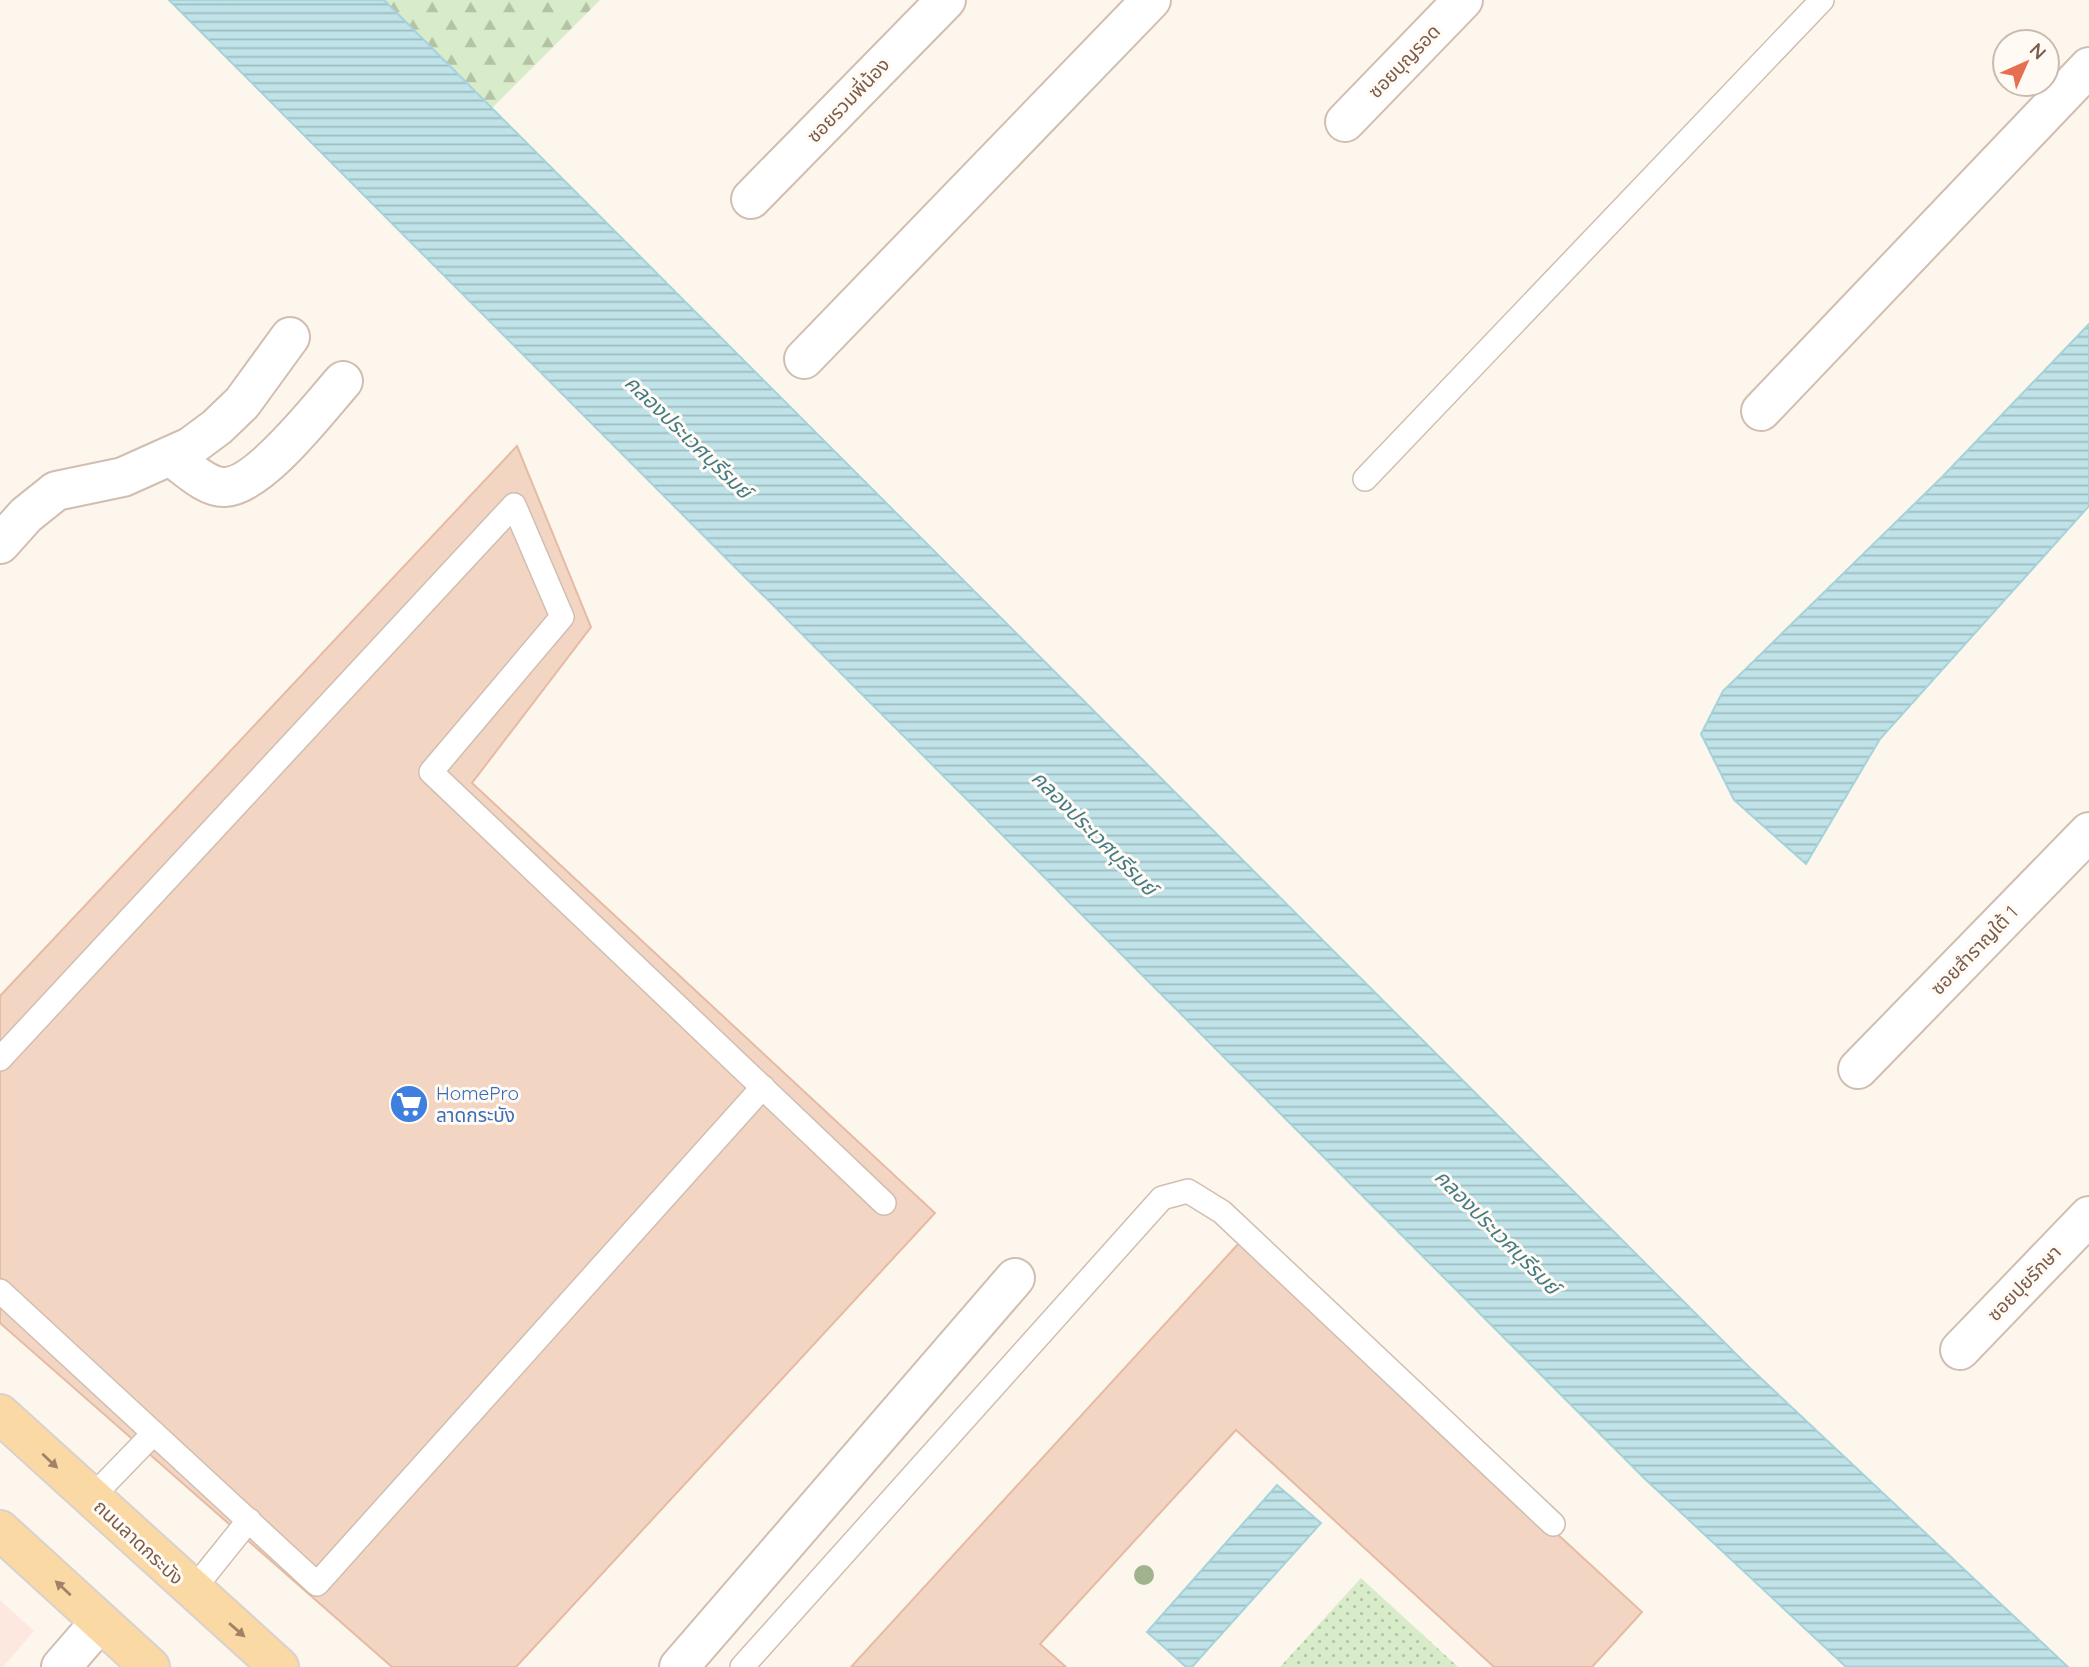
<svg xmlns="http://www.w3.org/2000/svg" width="2089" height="1667" font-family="Quicksand,'Noto Sans Thai',sans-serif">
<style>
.commercial{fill:#fde8e0}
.green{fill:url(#green-dots)}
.forest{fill:url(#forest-firs)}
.water{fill:url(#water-rules);stroke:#a5d3da;stroke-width:2}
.building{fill:#f3d5c3;stroke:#e6bba3;stroke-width:2}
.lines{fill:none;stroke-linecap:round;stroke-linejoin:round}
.service-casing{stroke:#d1beb0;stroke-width:26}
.minor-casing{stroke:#d1beb0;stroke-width:42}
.primary-casing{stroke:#dad1cd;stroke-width:42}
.service{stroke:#fff;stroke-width:23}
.minor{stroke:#fff;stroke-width:38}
.primary{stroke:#fbd9a5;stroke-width:38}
.tree{fill:#a0b28e}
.oneway{fill:#a18267}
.labels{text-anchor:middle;stroke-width:6;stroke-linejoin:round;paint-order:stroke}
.street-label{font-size:19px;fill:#7a5c4d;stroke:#fffaf3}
.shop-label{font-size:19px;fill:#366cbe;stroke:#fffaf3;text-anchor:start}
.water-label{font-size:21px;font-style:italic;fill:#437c86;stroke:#fffaf3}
</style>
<defs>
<pattern id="green-dots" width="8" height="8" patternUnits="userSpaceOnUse" patternTransform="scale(1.75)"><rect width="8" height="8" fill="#d8ecc9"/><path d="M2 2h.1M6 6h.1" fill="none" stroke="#b4c2a5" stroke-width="1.8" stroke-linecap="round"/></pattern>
<pattern id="forest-firs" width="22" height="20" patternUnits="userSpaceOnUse" patternTransform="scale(1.75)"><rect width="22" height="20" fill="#d8ecc9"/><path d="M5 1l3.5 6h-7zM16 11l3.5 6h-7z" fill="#b4c2a5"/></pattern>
<pattern id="water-rules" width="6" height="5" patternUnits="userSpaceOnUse" patternTransform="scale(1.75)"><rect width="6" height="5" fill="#bfe3e8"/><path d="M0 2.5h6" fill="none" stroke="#a0bbbe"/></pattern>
</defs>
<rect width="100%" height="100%" fill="#fdf6ec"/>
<path class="commercial" d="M 0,1600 L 34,1631 L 3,1667 L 0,1667 Z"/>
<path class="green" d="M 1361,1578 L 1458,1667 L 1280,1667 Z"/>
<path class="forest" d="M 384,0 L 600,0 L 491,109 Z"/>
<path class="water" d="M 169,0 L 384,0 L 1750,1368 L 2068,1667 L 1846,1667 L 1644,1478 Z
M 2089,324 L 2089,506 L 1880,739 L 1806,864 L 1734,800 L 1701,734 L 1723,691 L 1942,477 Z
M 1277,1485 L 1321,1523 L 1192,1667 L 1186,1667 L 1147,1632 Z"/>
<path class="building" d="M 517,446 L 591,627 L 472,783 L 935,1213 L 516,1667 L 392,1667 L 0,1323 L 0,996 Z
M 1240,1242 L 1642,1612 L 1592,1667 L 1494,1667 L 1236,1430 L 1040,1644 L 1066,1667 L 851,1667 Z"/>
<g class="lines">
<g class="service-casing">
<path id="service" d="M 1365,479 L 1822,0
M 0,1059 L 514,505 L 562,617 L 431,772 L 884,1203
M 0,1291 L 317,1584 L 763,1087
M 91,1498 L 154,1433
M 192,1591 L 249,1520
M 742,1667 L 1162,1198 L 1188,1191 L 1222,1212 L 1553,1524"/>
</g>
<g class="minor-casing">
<path id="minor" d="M 1345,122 L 1463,0
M 751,199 L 946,0
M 804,359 L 1151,0
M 1761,411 L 2089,67
M 170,456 C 185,466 206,488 225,487 C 260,486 320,407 343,381
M 0,544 L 26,515 L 56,491 L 123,477 L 190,447 L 217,427 L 242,403 L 290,337
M 1858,1069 L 2089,832
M 1960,1350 L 2089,1216
M 61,1667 L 100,1622
M 679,1667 L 1015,1278"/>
</g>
<g class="primary-casing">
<path id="primary" d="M 0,1414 L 279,1667
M 0,1530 L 150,1667"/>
</g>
<use href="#service" class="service"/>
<use href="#minor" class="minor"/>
<use href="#primary" class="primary"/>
</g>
<circle class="tree" cx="1144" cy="1575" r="10"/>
<defs><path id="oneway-solid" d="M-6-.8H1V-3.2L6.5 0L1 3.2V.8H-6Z" transform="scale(1.75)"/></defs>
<g class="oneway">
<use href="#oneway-solid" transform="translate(50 1461) rotate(43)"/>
<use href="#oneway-solid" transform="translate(63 1588) rotate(-137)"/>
<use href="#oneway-solid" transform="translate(237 1630) rotate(41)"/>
</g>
<defs>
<g id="supermarket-disc" transform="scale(2.0125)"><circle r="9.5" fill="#3f7fe0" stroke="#fffaf3"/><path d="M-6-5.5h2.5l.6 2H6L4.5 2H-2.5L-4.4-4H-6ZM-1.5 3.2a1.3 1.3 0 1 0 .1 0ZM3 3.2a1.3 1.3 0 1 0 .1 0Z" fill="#fff"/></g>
</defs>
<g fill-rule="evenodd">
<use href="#supermarket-disc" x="409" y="1104"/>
</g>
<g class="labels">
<g class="street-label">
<text transform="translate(1404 61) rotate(-46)" y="7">ซอยบุญรอด</text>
<text transform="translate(848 100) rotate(-46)" y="7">ซอยรวมพี่น้อง</text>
<text transform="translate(1974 950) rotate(-46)" y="7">ซอยสำราญใต้ 1</text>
<text transform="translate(2024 1283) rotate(-46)" y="7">ซอยปุยรักษา</text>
<text transform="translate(139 1542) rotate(43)" y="7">ถนนลาดกระบัง</text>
</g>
<g class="shop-label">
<text x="436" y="1100">HomePro<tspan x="436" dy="22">ลาดกระบัง</tspan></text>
</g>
<g class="water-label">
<text transform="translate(688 437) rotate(44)" y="7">คลองประเวศบุรีรมย์</text>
<text transform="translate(1094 833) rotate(45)" y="7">คลองประเวศบุรีรมย์</text>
<text transform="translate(1497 1232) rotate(45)" y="7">คลองประเวศบุรีรมย์</text>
</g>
</g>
<g transform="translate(2026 63) rotate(45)"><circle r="33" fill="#fffaf3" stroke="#cabbb1" stroke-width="2"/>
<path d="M0-5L12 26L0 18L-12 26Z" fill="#e76f51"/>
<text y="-10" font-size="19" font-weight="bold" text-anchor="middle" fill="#7a5c4d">N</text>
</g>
</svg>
